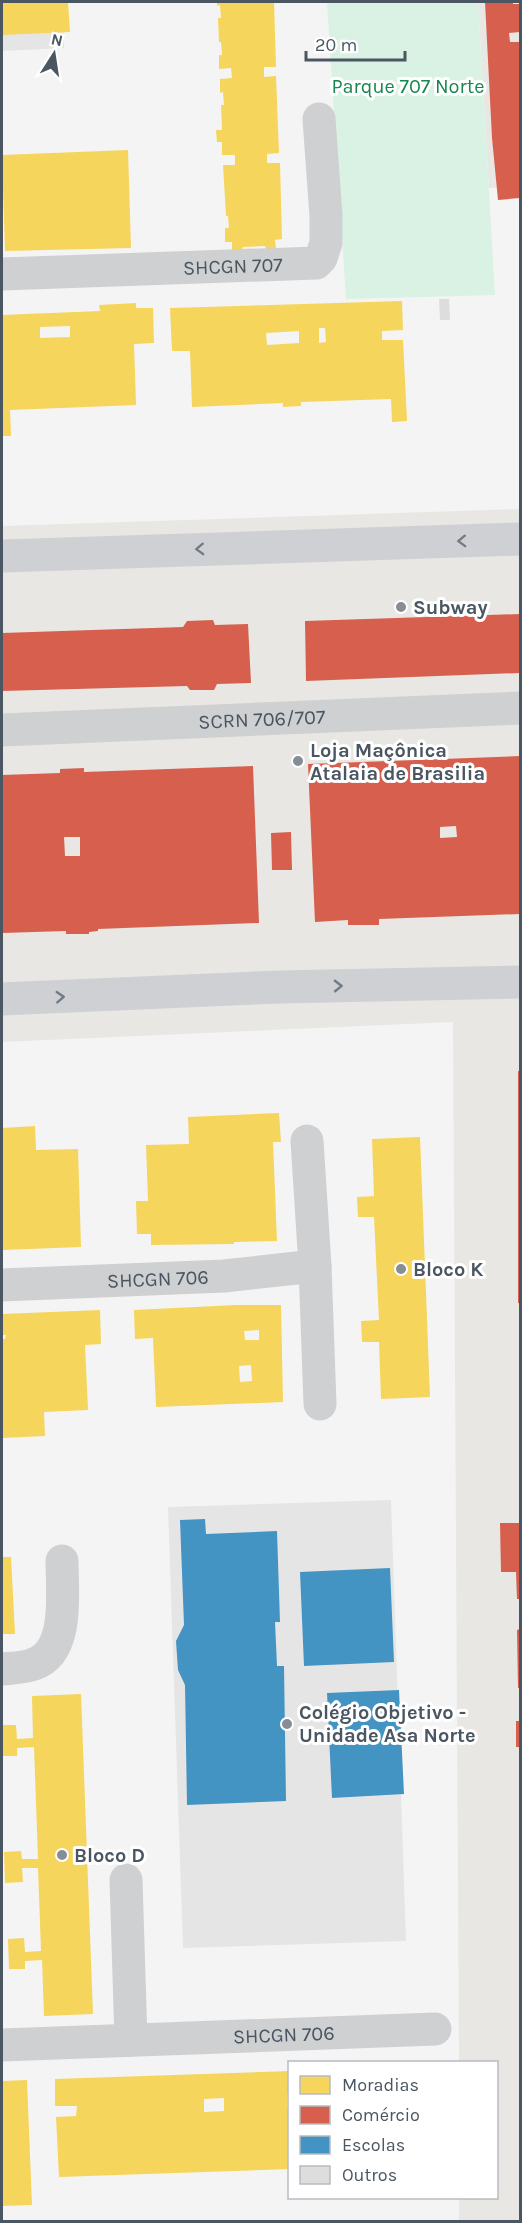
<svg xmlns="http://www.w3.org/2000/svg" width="522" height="2223" font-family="Karla,sans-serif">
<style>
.commercial{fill:#e8e7e3}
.education{fill:#e6e5e6}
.green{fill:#d9f2e3}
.homes{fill:#f6d55c;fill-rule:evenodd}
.shops{fill:#d6604d;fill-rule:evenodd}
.schools{fill:#4393c3}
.building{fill:#ddddde}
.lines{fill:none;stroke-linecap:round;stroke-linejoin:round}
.minor{stroke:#ced0d2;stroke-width:33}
.secondary{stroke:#ced0d4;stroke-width:33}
.oneway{stroke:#727b84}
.poi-dot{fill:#868d94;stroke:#fff;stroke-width:2}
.labels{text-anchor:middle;stroke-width:6;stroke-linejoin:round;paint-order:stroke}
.park-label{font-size:20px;fill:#17864f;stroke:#fff}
.street-label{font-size:20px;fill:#4a5661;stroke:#fff}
.poi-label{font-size:20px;font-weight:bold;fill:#4a5661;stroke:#fff;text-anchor:start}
</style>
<rect width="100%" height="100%" fill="#f4f4f4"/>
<path class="commercial" d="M 478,2 L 520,2 L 520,186 L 489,188 Z
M 520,509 L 520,2221 L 459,2221 L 459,2198 L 496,2198 L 496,2062 L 459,2062 L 453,1022 L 2,1042 L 2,526 Z"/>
<path class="education" d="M 2,2 L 63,2 L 64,48 L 2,51 Z
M 391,1500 L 406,1941 L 183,1948 L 168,1507 Z"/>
<path class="green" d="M 327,2 L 478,2 L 495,295 L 346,299 Z"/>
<path class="homes" d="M 2,2 L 68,2 L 70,32 L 2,35 Z
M 217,2 L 274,2 L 276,67 L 264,67 L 264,77 L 276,76 L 279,153 L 267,154 L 267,163 L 280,163 L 282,239 L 275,240 L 276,249 L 266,249 L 265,246 L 243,247 L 242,250 L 232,251 L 232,242 L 225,242 L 225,228 L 229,228 L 228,216 L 226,216 L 223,165 L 235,165 L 235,155 L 222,155 L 222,142 L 217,142 L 216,130 L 222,130 L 221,105 L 224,105 L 223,92 L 220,93 L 220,79 L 232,78 L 231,68 L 219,69 L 219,55 L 222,55 L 221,42 L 219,42 L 218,18 L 221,18 L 220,5 L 217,6 Z
M 128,150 L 131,248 L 5,251 L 2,155 Z
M 402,301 L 403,330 L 382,331 L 382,340 L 403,340 L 407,421 L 392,422 L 391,399 L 301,402 L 301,406 L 283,407 L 283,403 L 192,407 L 190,351 L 172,351 L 170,308 ZM 319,328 L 325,328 L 326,342 L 319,343 ZM 299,331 L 299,343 L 267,345 L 266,333 Z
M 136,303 L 136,308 L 153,308 L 154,343 L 134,344 L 136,405 L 10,410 L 11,436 L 2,436 L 2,315 L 100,311 L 99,305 ZM 70,326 L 70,337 L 40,338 L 40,327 Z
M 279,1113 L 281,1142 L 273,1142 L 277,1241 L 234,1242 L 234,1244 L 151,1245 L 151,1234 L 137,1234 L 136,1201 L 148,1201 L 146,1145 L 189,1144 L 188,1117 Z
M 35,1126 L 36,1150 L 78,1149 L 81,1247 L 2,1250 L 2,1128 Z
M 420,1137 L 430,1397 L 381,1399 L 379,1342 L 362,1342 L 361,1321 L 379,1320 L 374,1217 L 358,1217 L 357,1197 L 374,1196 L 372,1139 Z
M 236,1305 L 281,1305 L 283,1402 L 156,1407 L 153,1338 L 135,1339 L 134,1310 ZM 259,1330 L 259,1340 L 245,1340 L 244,1331 ZM 251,1365 L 252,1381 L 240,1382 L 239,1366 Z
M 100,1310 L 101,1344 L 85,1345 L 88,1410 L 44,1412 L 45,1436 L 2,1438 L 2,1339 L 5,1339 L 6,1335 L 2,1335 L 2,1314 Z
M 2,1557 L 11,1557 L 15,1634 L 2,1634 Z
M 81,1694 L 93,2014 L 44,2016 L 42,1960 L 25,1961 L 25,1969 L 9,1969 L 8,1939 L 24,1938 L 25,1952 L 41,1951 L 38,1868 L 22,1868 L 23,1882 L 5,1883 L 4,1852 L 21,1851 L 22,1859 L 38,1859 L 34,1747 L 17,1748 L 17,1756 L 2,1756 L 2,1725 L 16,1725 L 17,1739 L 33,1738 L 32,1696 Z
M 290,2071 L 290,2094 L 287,2094 L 287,2109 L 290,2109 L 290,2169 L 59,2177 L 56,2117 L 76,2116 L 77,2106 L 55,2106 L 55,2079 ZM 224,2098 L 224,2111 L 204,2112 L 204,2099 Z
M 27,2080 L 32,2205 L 2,2206 L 2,2081 Z"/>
<path class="shops" d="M 485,2 L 513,2 L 513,4 L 520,4 L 520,32 L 509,33 L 510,42 L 520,42 L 520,198 L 498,200 L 492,138 Z
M 520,614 L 520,673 L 306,681 L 305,621 Z
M 213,620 L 215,625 L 248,624 L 251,683 L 217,684 L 214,690 L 190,690 L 187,686 L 2,691 L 2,633 L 183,627 L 187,621 Z
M 520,756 L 520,914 L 379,919 L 379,925 L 348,925 L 348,920 L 315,922 L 308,764 ZM 456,826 L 457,837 L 440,838 L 440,827 Z
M 253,766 L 259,923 L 98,929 L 98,931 L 89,932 L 89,934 L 66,934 L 66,931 L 2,933 L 2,775 L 60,773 L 60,769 L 84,768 L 84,772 ZM 64,837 L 80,837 L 80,856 L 65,856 Z
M 291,832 L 292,870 L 272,870 L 271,833 Z
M 518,1071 L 520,1071 L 520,1303 L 518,1303 Z
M 500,1523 L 520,1523 L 520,1599 L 517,1599 L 516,1572 L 501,1572 Z
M 520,1629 L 520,1688 L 518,1688 L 517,1630 Z
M 516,1721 L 520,1721 L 520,1747 L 516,1747 Z"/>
<path class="schools" d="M 205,1519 L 206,1534 L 277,1531 L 280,1622 L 275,1622 L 277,1666 L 284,1666 L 286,1801 L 187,1805 L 185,1685 L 178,1670 L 176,1641 L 184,1625 L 180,1520 Z
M 390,1568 L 394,1662 L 304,1666 L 300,1572 Z
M 399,1690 L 404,1794 L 332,1798 L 327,1693 Z"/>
<path class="building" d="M 439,299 L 449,299 L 450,320 L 440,320 Z"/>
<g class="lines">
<g class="minor">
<path id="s1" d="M 2,274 L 316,263 L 321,258 L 326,243 L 326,216 L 319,119"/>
<path id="s2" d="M 2,730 L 520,708"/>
<path d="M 307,1141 L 315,1266 L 320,1404"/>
<path id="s3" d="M 2,1285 L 224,1276 L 315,1266"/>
<path d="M 2,1669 C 12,1668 25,1668 34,1664 C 70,1652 62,1591 62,1561"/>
<path d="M 126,1880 L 131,2040"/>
<path id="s4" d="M 2,2045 L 435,2029"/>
</g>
<path class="secondary" d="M 2,556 L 520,539
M 2,999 L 279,987 L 520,982"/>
</g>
<defs><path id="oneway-chevron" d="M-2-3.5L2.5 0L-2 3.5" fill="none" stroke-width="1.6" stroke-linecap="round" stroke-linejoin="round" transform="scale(1.5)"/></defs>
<g class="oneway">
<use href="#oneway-chevron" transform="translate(462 541) rotate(178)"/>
<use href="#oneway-chevron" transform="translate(200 549) rotate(178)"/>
<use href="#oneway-chevron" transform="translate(338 986) rotate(-1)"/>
<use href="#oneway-chevron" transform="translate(60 997) rotate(-3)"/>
</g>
<g class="poi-dot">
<circle cx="401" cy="607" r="6"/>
<circle cx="298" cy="761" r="6"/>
<circle cx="401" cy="1269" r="6"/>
<circle cx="287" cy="1724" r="6"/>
<circle cx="62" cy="1855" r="6"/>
</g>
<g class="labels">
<g class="park-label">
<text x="408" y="93">Parque 707 Norte</text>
</g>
<g class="street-label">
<text dy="7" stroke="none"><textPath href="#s1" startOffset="231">SHCGN 707</textPath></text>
<text dy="7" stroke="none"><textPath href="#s2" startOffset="260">SCRN 706/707</textPath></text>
<text dy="7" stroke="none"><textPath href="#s3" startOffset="156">SHCGN 706</textPath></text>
<text dy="7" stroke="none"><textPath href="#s4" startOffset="282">SHCGN 706</textPath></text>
</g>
<g class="poi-label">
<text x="413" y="614">Subway</text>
<text x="310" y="757">Loja Maçônica<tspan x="310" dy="23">Atalaia de Brasilia</tspan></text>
<text x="413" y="1276">Bloco K</text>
<text x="299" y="1719">Colégio Objetivo -<tspan x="299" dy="23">Unidade Asa Norte</tspan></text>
<text x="74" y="1862">Bloco D</text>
</g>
</g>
<rect width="522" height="2223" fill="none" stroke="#4a5661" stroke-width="6"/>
<rect x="288" y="2061" width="210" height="138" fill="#ffffff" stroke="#b7bbc0" stroke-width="1.5"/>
<rect x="300" y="2076" width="30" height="18" fill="#f6d55c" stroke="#b7bbc0" stroke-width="1.5"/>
<text x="342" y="2091" font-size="18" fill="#4a5661">Moradias</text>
<rect x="300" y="2106" width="30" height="18" fill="#d6604d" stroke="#b7bbc0" stroke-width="1.5"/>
<text x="342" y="2121" font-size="18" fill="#4a5661">Comércio</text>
<rect x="300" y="2136" width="30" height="18" fill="#4393c3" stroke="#b7bbc0" stroke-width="1.5"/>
<text x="342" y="2151" font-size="18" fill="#4a5661">Escolas</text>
<rect x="300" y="2166" width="30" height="18" fill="#ddddde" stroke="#b7bbc0" stroke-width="1.5"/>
<text x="342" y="2181" font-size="18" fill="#4a5661">Outros</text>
<g transform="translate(54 54) rotate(12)" stroke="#ffffff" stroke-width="4.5" paint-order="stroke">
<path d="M0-4.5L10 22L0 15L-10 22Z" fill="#4a5661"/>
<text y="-9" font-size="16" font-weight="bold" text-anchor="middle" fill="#4a5661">N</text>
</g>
<path d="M306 51v9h99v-9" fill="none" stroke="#4a5661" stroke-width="3"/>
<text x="315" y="51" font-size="18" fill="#4a5661" stroke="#ffffff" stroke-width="4.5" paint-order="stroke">20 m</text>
</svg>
